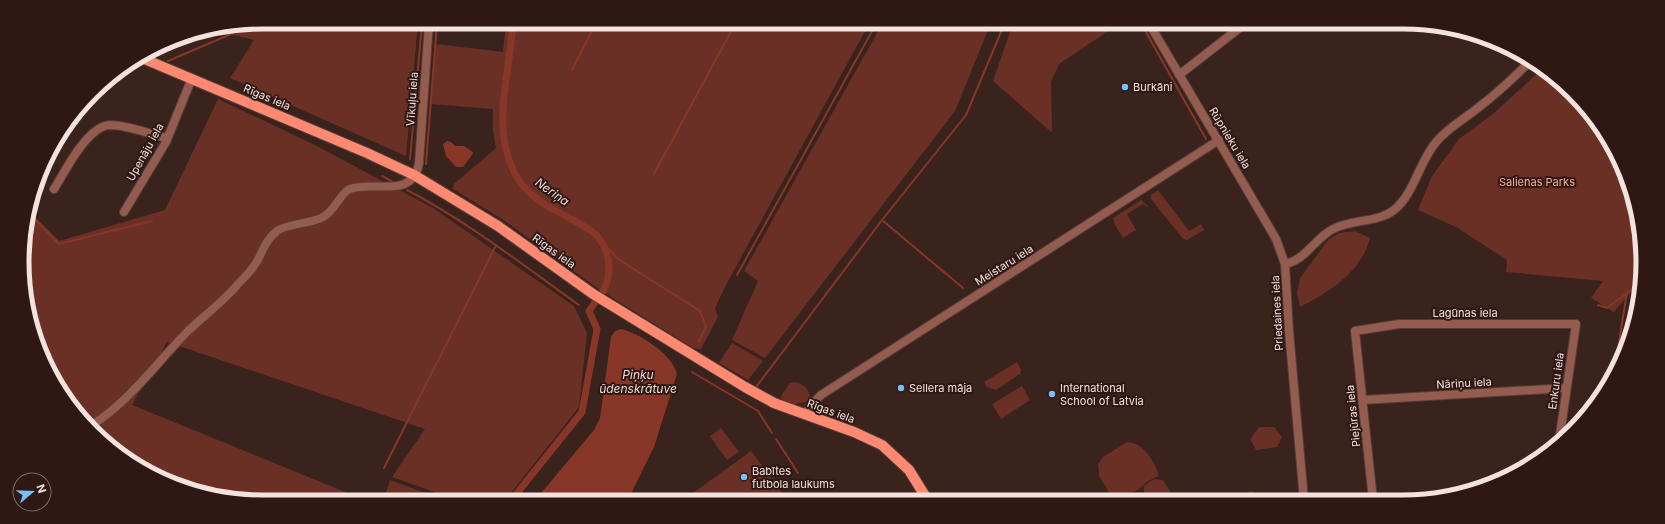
<svg xmlns="http://www.w3.org/2000/svg" width="1665" height="524" font-family="Inter,sans-serif">
<style>
.green{fill:#6b3025}
.water{fill:#873627}
.lines{fill:none;stroke-linecap:round;stroke-linejoin:round}
.stream{stroke:#873627;stroke-width:2}
.canal{stroke:#873627;stroke-width:7}
.minor-casing{stroke:#543d38;stroke-width:10}
.major-casing{stroke:#543d38;stroke-width:12}
.minor{stroke:#945b4f;stroke-width:8}
.major{stroke:#ff8971;stroke-width:10}
.poi-dot{fill:#76c0f7;stroke:#2f1814;stroke-width:1.5}
.labels{text-anchor:middle;stroke-width:4;stroke-linejoin:round;paint-order:stroke}
.poi-label{font-size:11px;fill:#f3e2de;stroke:#2f1814;text-anchor:start}
.street-label{font-size:11px;fill:#f3e2de;stroke:#2f1814}
.park-label{font-size:11px;fill:#f6afa0;stroke:#2f1814}
.water-label{font-size:12px;font-style:italic;fill:#f1d8d3;stroke:#2f1814}
.rim{fill:none;stroke:#f3e2de;stroke-width:5}
</style>
<rect width="100%" height="100%" fill="#3a221d"/>
<path class="green" d="M 262,22 L 418,23 L 406,156 L 230,78 L 254,40 L 217,31 Z
M 506,23 L 869,24 L 727,283 L 715,308 L 718,317 L 701,349 L 693,348 L 600,290 L 502,219 L 453,189 L 454,184 L 496,148 L 493,131 L 493,109 L 431,104 L 436,44 L 503,52 Z
M 882,24 L 990,25 L 955,111 L 765,358 L 732,340 L 758,281 L 744,271 Z
M 1016,25 L 1117,25 L 1059,64 L 1051,82 L 1052,130 L 1051,132 L 993,81 L 1010,32 L 1017,29 Z
M 1542,69 L 1603,129 L 1638,215 L 1638,287 L 1632,291 L 1614,312 L 1591,298 L 1603,281 L 1506,272 L 1507,260 L 1456,227 L 1418,210 L 1432,176 L 1459,139 L 1493,114 Z
M 218,99 L 315,145 L 433,208 L 574,306 L 587,333 L 579,407 L 507,498 L 452,498 L 392,477 L 425,429 L 167,342 L 132,405 L 360,498 L 215,497 L 128,461 L 63,396 L 30,324 L 24,231 L 30,212 L 59,241 L 165,210 Z
M 1158,190 L 1189,231 L 1201,224 L 1204,230 L 1187,240 L 1183,239 L 1151,199 L 1151,195 Z
M 1141,200 L 1148,206 L 1147,207 L 1143,204 L 1127,214 L 1136,230 L 1123,238 L 1115,225 L 1113,218 Z
M 1355,231 L 1370,238 C 1361,273 1329,292 1300,307 L 1297,293 L 1300,278 L 1329,239 L 1339,233 Z
M 732,343 L 763,361 L 748,380 L 719,363 Z
M 1017,362 L 1021,370 L 1020,374 L 996,390 L 987,387 L 984,382 Z
M 794,382 C 803,382 813,392 809,401 L 794,404 L 782,401 L 781,396 L 790,383 Z
M 1022,386 L 1030,400 L 1001,419 L 992,404 Z
M 1259,427 L 1274,427 L 1282,437 L 1277,447 L 1256,450 L 1250,439 Z
M 721,428 L 739,452 L 727,460 L 710,436 Z
M 1127,442 C 1143,442 1155,462 1159,476 L 1148,481 L 1138,490 L 1124,495 L 1120,499 L 1113,499 L 1099,476 L 1098,464 L 1103,457 Z
M 751,451 L 787,499 L 686,498 Z
M 1154,479 L 1163,480 L 1175,499 L 1147,499 L 1144,494 L 1144,486 Z
M 390,480 L 439,498 L 384,498 Z
M 1252,491 L 1263,497 L 1264,500 L 1238,499 L 1237,496 Z
M 1140,492 L 1145,499 L 1123,499 L 1127,496 Z"/>
<path class="water" d="M 447,141 L 451,142 L 455,146 L 464,146 L 473,152 L 472,155 L 463,167 L 456,167 L 446,156 L 443,144 Z
M 621,329 C 641,334 672,354 677,374 L 654,447 L 629,498 L 537,498 L 594,430 L 600,418 L 611,337 L 615,331 Z"/>
<g class="lines">
<path class="stream" d="M 1142,25 L 1206,139
M 168,61 L 257,23
M 572,70 L 596,23
M 410,159 L 422,23
M 426,164 L 437,23
M 654,174 L 735,24
M 382,176 L 395,183
M 407,190 C 468,222 523,265 579,305
M 29,213 L 59,244 L 152,221
M 882,220 L 963,288
M 600,239 L 618,259 L 700,311 L 706,326 L 699,342
M 737,275 L 876,24
M 1598,305 L 1607,308 L 1638,285
M 692,372 L 758,411 L 772,433
M 1614,373 L 1627,292
M 756,387 L 882,220 L 966,115 L 1004,25
M 776,439 L 798,473
M 384,468 L 496,245"/>
<path class="canal" d="M 513,23 C 510,73 491,125 514,172 C 526,197 552,209 575,221 C 581,225 588,228 593,232 C 610,247 614,273 602,293
M 513,498 L 582,412 L 597,329 L 589,311 L 596,301"/>
<g class="minor-casing">
<path id="minor" d="M 1150,25 L 1276,239 L 1285,264 L 1289,331 L 1304,500
M 1179,75 L 1242,26
M 54,189 C 65,172 87,126 110,125 C 128,125 149,134 167,138
M 124,212 L 166,142 L 192,78
M 1285,264 C 1306,260 1315,238 1333,229 C 1352,219 1377,223 1394,210 C 1415,193 1419,161 1437,141 C 1447,129 1462,120 1474,111 C 1495,95 1513,79 1531,60
M 1363,400 L 1566,388
M 805,415 L 811,405 L 821,395 L 1219,140
M 92,425 C 131,400 157,362 189,330 C 205,315 224,301 238,284 C 244,278 251,271 256,263 C 263,252 265,240 277,231 C 287,223 311,224 323,217 C 334,212 341,192 350,189 C 373,180 413,200 419,163 L 429,23
M 1373,500 L 1355,331 L 1399,324 L 1576,324 L 1559,442
M 1401,500 L 1459,493"/>
</g>
<g class="major-casing">
<path id="major" d="M 142,58 L 367,153 L 414,175 L 498,226 L 593,294 L 745,387 L 774,403 L 854,432 L 882,445 L 909,470 L 927,499"/>
</g>
<use href="#minor" class="minor"/>
<use href="#major" class="major"/>
</g>
<g class="poi-dot">
<circle cx="1125" cy="87" r="4"/>
<circle cx="901" cy="388" r="4"/>
<circle cx="1052" cy="394" r="4"/>
<circle cx="744" cy="477" r="4"/>
</g>
<g class="labels">
<g class="poi-label">
<text x="1133" y="91">Burkāni</text>
<text x="909" y="392">Sellera māja</text>
<text x="1060" y="392">International<tspan x="1060" dy="13">School of Latvia</tspan></text>
<text x="752" y="475">Babītes<tspan x="752" dy="13">futbola laukums</tspan></text>
</g>
<g class="street-label">
<text transform="translate(267 97) rotate(23)" y="4">Rīgas iela</text>
<text transform="translate(412 99) rotate(-86)" y="4">Vīkuļu iela</text>
<text transform="translate(1230 138) rotate(59)" y="4">Rūpnieku iela</text>
<text transform="translate(145 152) rotate(-61)" y="4">Upenāju iela</text>
<text transform="translate(554 251) rotate(36)" y="4">Rīgas iela</text>
<text transform="translate(1004 265) rotate(-32)" y="4">Meistaru iela</text>
<text transform="translate(1277 313) rotate(-93)" y="4">Priedaines iela</text>
<text x="1465" y="317">Lagūnas iela</text>
<text transform="translate(1556 381) rotate(-82)" y="4">Enkuru iela</text>
<text transform="translate(1464 383) rotate(-3)" y="4">Nāriņu iela</text>
<text transform="translate(831 411) rotate(20)" y="4">Rīgas iela</text>
<text transform="translate(1353 416) rotate(-96)" y="4">Piejūras iela</text>
</g>
<g class="park-label">
<text x="1537" y="186">Salienas Parks</text>
</g>
<g class="water-label">
<text transform="translate(552 192) rotate(35)" y="4">Neriņa</text>
<text x="638" y="379">Piņķu<tspan x="638" dy="14">ūdenskrātuve</tspan></text>
</g>
</g>
<path d="M0 0H1665V524H0ZM262 29H1403A233 233 0 0 1 1636 262V262A233 233 0 0 1 1403 495H262A233 233 0 0 1 29 262V262A233 233 0 0 1 262 29Z" fill="#2f1814" fill-rule="evenodd"/>
<path class="rim" d="M262 29H1403A233 233 0 0 1 1636 262V262A233 233 0 0 1 1403 495H262A233 233 0 0 1 29 262V262A233 233 0 0 1 262 29Z"/>
<g transform="translate(32 492) rotate(71)"><circle r="19" fill="#2f1814" stroke="#7d6965"/>
<path d="M0-3L7 15L0 10L-7 15Z" fill="#76c0f7"/>
<text y="-6" font-size="11" font-weight="bold" text-anchor="middle" fill="#f3e2de">N</text>
</g>
</svg>
